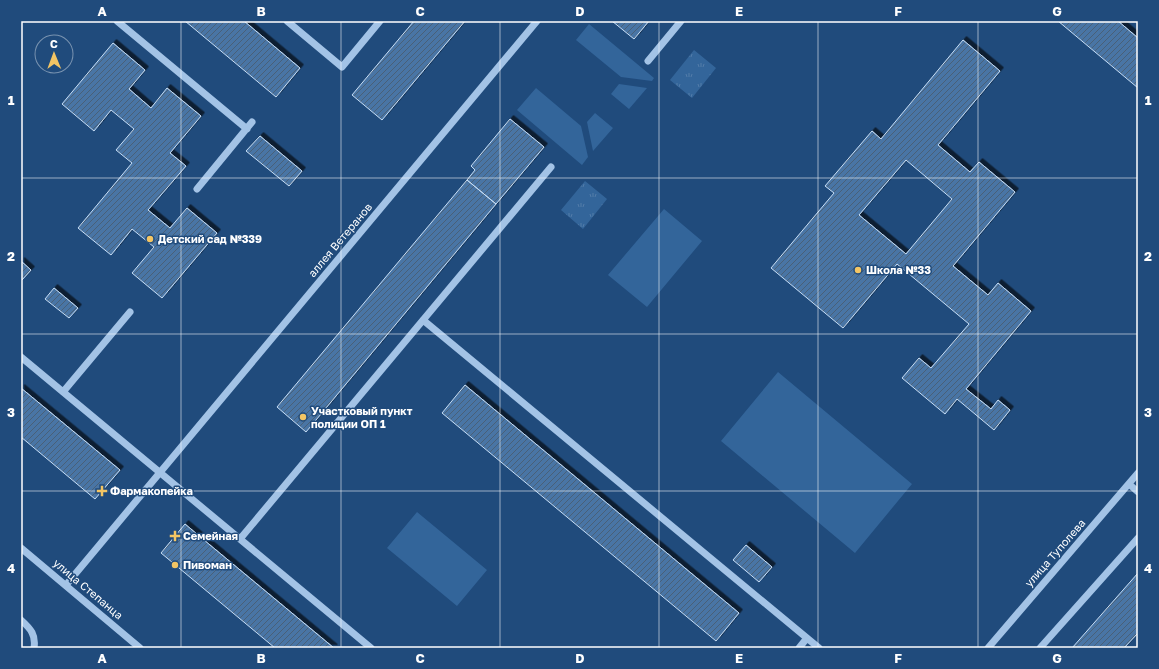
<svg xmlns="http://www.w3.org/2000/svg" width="1159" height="669" font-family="'Golos Text',sans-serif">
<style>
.grass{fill:#33659a}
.park{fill:url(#park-tufts)}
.building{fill:url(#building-hatch);stroke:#c6ddf5;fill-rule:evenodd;filter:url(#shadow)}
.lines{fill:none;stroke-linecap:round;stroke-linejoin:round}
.minor{stroke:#a3c3e6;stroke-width:7}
.grid{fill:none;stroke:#fff;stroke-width:1;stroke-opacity:0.55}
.poi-dot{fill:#f3c564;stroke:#204b7c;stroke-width:1.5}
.labels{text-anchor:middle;stroke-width:3;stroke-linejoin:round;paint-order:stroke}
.poi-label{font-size:11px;font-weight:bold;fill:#fff;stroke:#204b7c;text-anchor:start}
.street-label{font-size:11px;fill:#fff;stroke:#204b7c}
.neatline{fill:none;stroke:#fff;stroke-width:1.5}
.grid-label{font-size:13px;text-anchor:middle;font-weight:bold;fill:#fff}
</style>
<defs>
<pattern id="park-tufts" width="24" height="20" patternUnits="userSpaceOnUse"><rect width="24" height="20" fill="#33659a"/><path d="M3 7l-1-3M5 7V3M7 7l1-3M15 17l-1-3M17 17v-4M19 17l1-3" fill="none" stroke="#527ca9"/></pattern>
<pattern id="building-hatch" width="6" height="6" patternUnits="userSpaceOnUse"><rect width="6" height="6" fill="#4975a5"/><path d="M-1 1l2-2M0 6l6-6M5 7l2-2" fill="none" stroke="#4a6078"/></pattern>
<filter id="shadow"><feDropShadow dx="3.5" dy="-3.5" stdDeviation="0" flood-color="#0009"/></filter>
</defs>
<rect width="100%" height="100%" fill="#204b7c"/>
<path class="grass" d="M 589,24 L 654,78 L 652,81 L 621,77 L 576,40 Z
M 619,84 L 647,88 L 629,109 L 611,94 Z
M 536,88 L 581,126 L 588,157 L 582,165 L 517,110 Z
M 595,113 L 613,128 L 593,151 L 587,122 Z
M 664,209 L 702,241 L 647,307 L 608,275 Z
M 778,372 L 912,484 L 855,553 L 721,441 Z
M 417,512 L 487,570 L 457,606 L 387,548 Z"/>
<path class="park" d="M 694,50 L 716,68 L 692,98 L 670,80 Z
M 585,181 L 607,199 L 583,229 L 561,210 Z"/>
<path class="building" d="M 185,21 L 244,21 L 300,68 L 276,97 Z
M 414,21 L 465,21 L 382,120 L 352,95 Z
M 612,21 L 649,21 L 634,39 Z
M 1058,21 L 1118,21 L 1138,38 L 1138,88 Z
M 963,40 L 1000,71 L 938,145 L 970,172 L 979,162 L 1015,192 L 953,266 L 988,295 L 998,283 L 1031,311 L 966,389 L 991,409 L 998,400 L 1010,410 L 994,430 L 957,399 L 945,414 L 902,378 L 919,358 L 931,368 L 969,324 L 897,264 L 843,328 L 771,268 L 834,193 L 825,186 L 872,131 L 881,139 ZM 906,160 L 952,199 L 906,254 L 859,215 Z
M 113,43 L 145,70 L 129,89 L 151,108 L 167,88 L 201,116 L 170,153 L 186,166 L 148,210 L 170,228 L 187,208 L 217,233 L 162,298 L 132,273 L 154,247 L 132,229 L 111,255 L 78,228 L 132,163 L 116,150 L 134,129 L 111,110 L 94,131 L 62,104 Z
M 510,119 L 544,147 L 496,204 L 467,180 L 475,170 L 471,166 Z
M 260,136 L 302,171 L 289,186 L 246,151 Z
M 467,180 L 496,204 L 306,432 L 277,407 Z
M 21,261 L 31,270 L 22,280 L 21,279 Z
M 54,288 L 78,308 L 69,318 L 45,299 Z
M 465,385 L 739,613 L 716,641 L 442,413 Z
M 21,388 L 120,470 L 95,499 L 21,437 Z
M 185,524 L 210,545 L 334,648 L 275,648 L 161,553 Z
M 746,545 L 772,567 L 759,582 L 733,560 Z
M 1138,573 L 1138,633 L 1124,648 L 1072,648 Z"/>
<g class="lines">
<path class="minor" d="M 117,21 L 247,129
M 287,21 L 342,67 L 380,21
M 648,61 L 681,21
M 197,189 L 252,122
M 423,320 L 819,648
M 21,357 L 371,648
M 63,392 L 130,312
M 1129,484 L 1138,492
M 240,539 L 551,167
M 21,548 L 140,648
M 66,585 L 537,21
M 21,620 C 31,629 36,635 34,648
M 799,648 L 807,638
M 988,648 L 1138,473
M 1040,648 L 1138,538"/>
</g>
<path class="grid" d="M 181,21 L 181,648M 341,21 L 341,648M 500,21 L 500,648M 659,21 L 659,648M 818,21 L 818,648M 978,21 L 978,648M 21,178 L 1138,178M 21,334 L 1138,334M 21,491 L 1138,491"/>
<g class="poi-dot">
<circle cx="150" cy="239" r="4"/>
<circle cx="858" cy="270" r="4"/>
<circle cx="303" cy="417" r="4"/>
<path d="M100 485h4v4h4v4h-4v4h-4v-4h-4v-4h4z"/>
<path d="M173 530h4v4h4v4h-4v4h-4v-4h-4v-4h4z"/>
<circle cx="175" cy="565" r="4"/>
</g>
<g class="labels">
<g class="poi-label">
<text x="158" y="243">Детский сад №339</text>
<text x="866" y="274">Школа №33</text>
<text x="311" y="415">Участковый пункт<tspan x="311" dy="13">полиции ОП 1</tspan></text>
<text x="110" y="495">Фармакопейка</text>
<text x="183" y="540">Семейная</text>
<text x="183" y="569">Пивоман</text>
</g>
<g class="street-label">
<text transform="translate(340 240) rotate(-50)" y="4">аллея Ветеранов</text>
<text transform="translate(1055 553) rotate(-49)" y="4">улица Туполева</text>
<text transform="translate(88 589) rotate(40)" y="4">улица Степанца</text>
</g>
</g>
<rect width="1159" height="669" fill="none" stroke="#204b7c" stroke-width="44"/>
<g transform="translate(54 54) rotate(359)"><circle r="19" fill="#204b7c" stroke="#7993b0"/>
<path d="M0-3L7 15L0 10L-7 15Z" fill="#f3c564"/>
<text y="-6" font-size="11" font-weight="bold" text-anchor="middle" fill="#ffffff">С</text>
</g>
<rect x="22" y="22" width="1115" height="625" class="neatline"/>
<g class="grid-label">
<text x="102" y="16">A</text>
<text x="261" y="16">B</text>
<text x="420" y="16">C</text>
<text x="580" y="16">D</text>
<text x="739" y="16">E</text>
<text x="898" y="16">F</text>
<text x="1057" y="16">G</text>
<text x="11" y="105">1</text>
<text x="1148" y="105">1</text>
<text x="11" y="261">2</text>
<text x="1148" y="261">2</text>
<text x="11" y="417">3</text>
<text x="1148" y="417">3</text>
<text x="11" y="573">4</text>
<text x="1148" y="573">4</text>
<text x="102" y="663">A</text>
<text x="261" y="663">B</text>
<text x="420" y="663">C</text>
<text x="580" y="663">D</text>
<text x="739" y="663">E</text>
<text x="898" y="663">F</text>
<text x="1057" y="663">G</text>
</g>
</svg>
